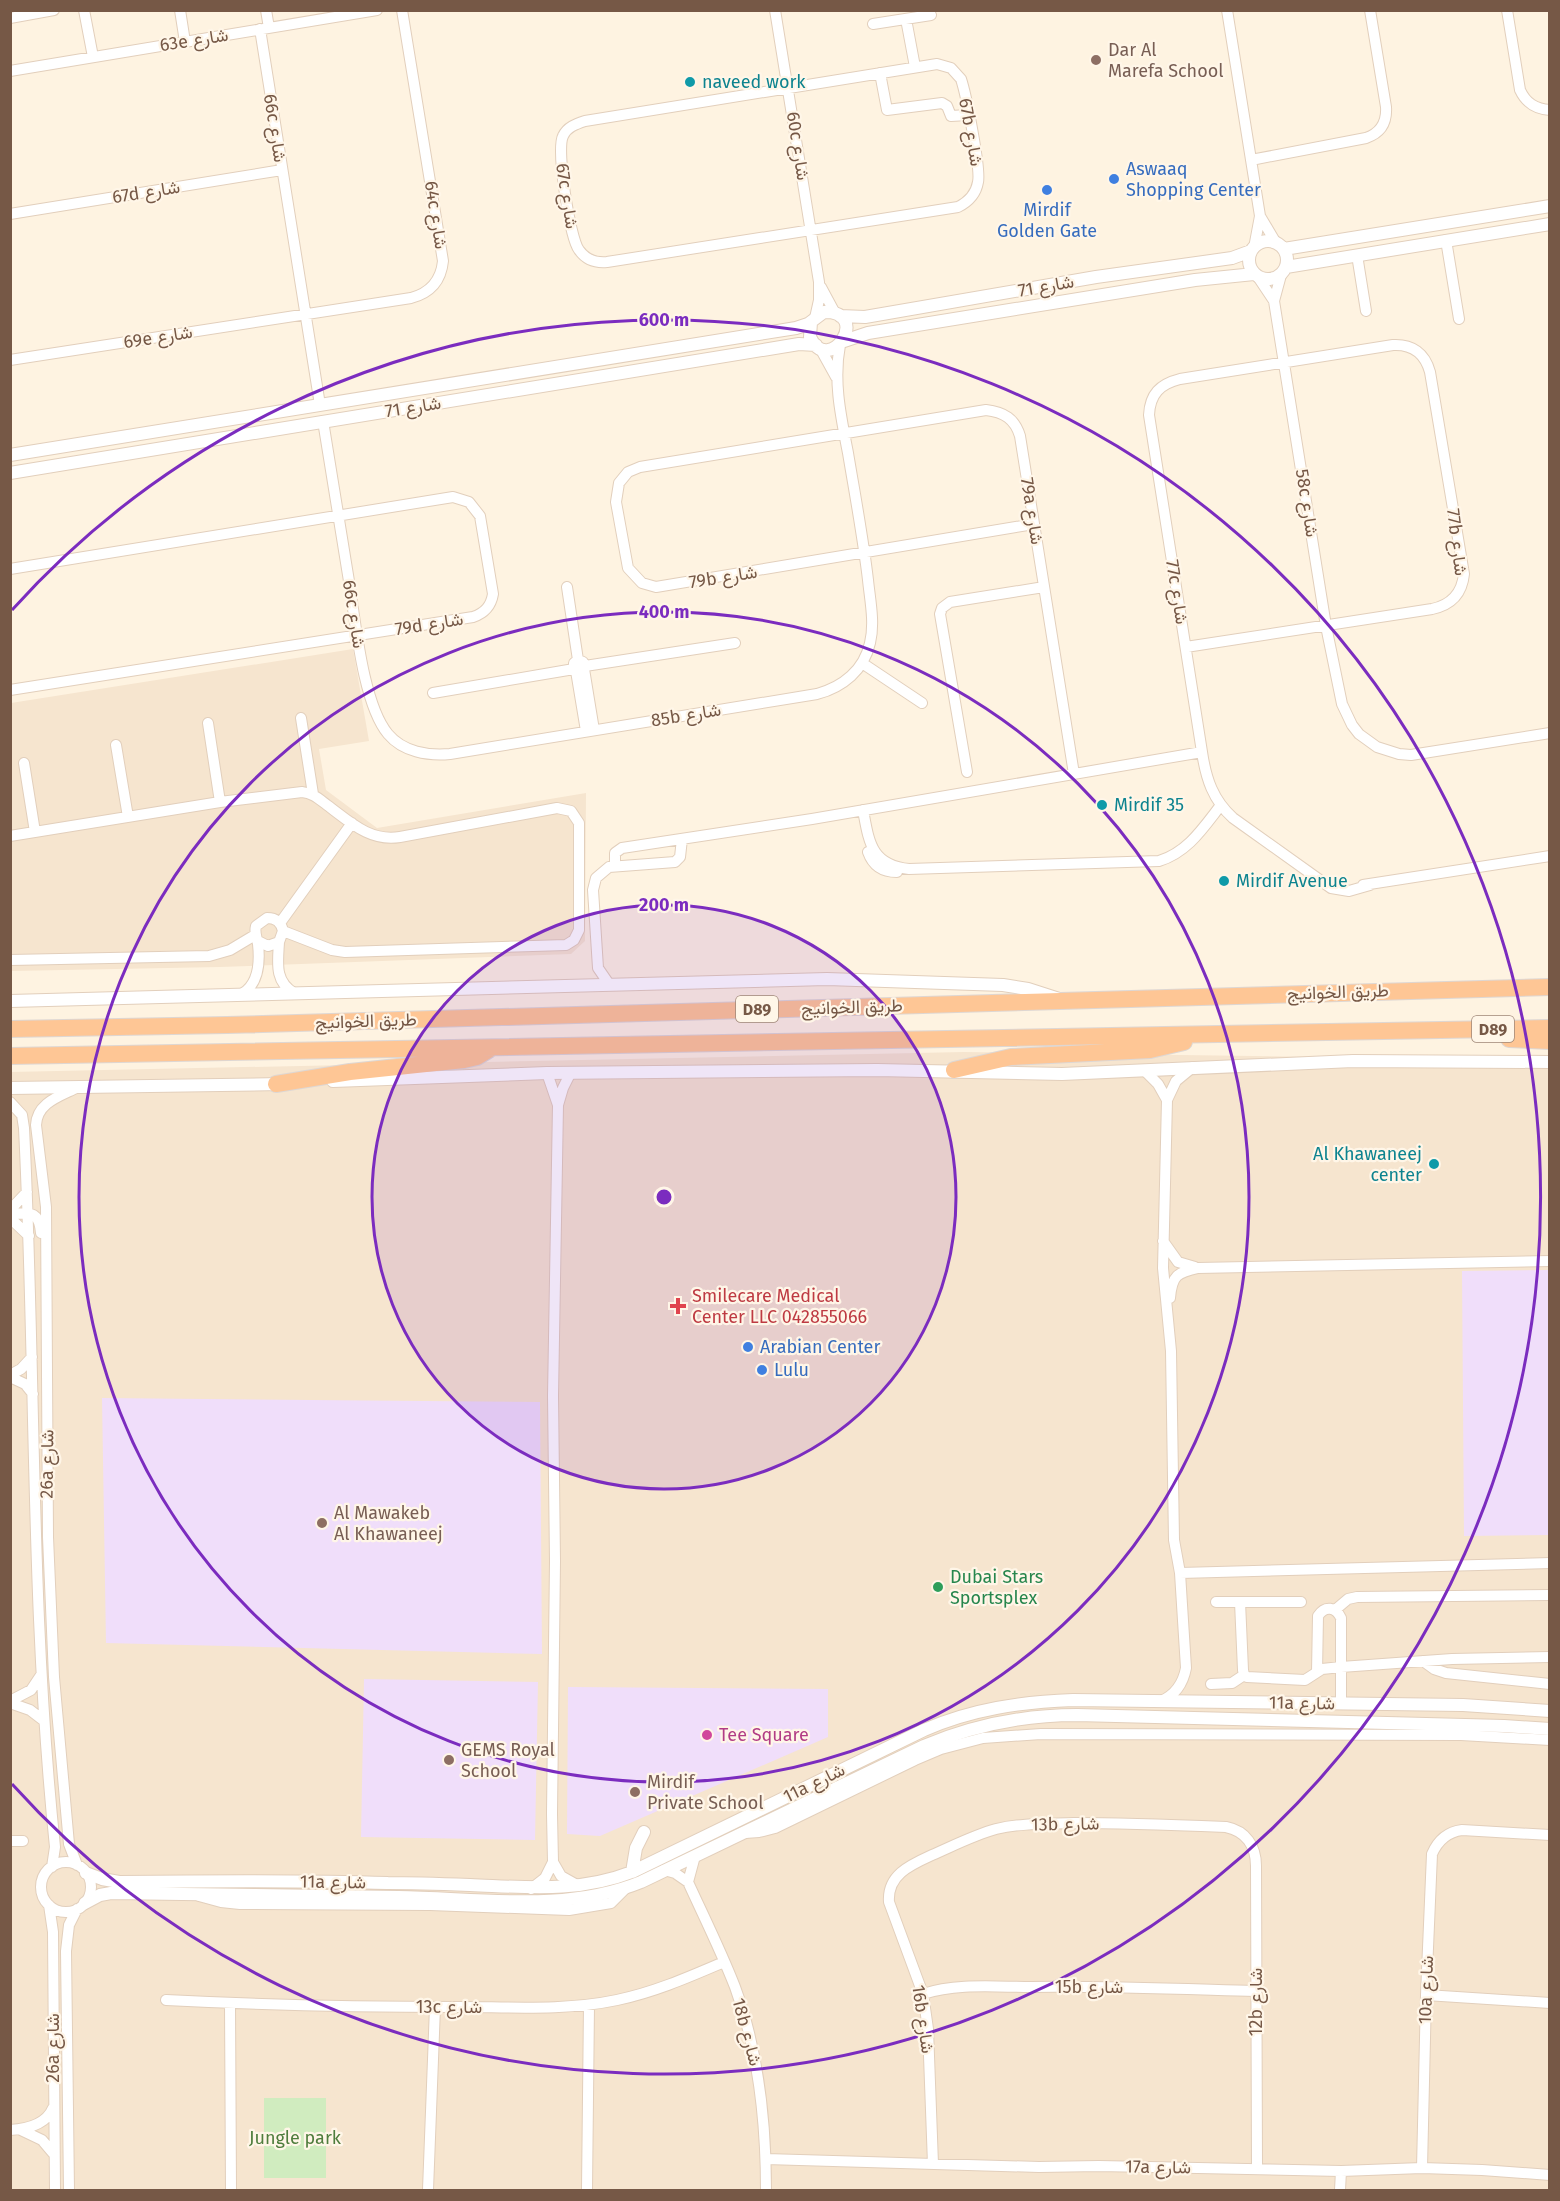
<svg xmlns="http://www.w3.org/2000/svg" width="1560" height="2201" font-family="'Fira Sans',Vazirmatn,sans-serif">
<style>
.residential{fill:#f6e5cf}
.education{fill:#f0defa}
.green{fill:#d0ecbf}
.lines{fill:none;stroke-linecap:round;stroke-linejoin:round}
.minor-casing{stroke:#e2cfbc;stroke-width:12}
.tertiary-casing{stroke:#e2cfbc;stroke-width:14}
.trunk-casing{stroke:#ded7d3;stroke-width:18}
.minor{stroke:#fff;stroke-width:10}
.tertiary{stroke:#fff;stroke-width:12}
.trunk{stroke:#fec695;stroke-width:16}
.ring{fill:none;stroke:#7b2cbf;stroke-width:3}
.education-dot{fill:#8d6e63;stroke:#fff6e8;stroke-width:2}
.culture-dot{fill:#0f9aa8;stroke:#fff6e8;stroke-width:2}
.shop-dot{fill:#3f7fe0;stroke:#fff6e8;stroke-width:2}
.health-dot{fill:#e0444e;stroke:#fff6e8;stroke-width:2}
.leisure-dot{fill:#2e9e5b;stroke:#fff6e8;stroke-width:2}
.hotel-dot{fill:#d1479c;stroke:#fff6e8;stroke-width:2}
.labels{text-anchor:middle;stroke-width:4.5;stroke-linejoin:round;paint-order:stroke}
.shield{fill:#fff6e8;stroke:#9f8777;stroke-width:1.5}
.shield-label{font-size:16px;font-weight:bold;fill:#765846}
.street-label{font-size:18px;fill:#765846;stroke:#fff6e8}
.education-label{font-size:18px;fill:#785e54;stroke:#fff6e8;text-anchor:start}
.culture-label{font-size:18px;fill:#0d838f;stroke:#fff6e8;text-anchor:start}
.shop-label{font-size:18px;fill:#366cbe;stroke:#fff6e8;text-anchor:start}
.health-label{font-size:18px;fill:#be3a42;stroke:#fff6e8;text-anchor:start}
.leisure-label{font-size:18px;fill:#27864d;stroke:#fff6e8;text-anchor:start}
.hotel-label{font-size:18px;fill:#b23c85;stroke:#fff6e8;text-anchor:start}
.park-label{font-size:18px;fill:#4f7d3d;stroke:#fff6e8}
.centre{fill:#7b2cbf;stroke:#fff6e8;stroke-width:3}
.ring-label{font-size:18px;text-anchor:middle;font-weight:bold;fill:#7b2cbf;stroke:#fff6e8;stroke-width:4.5;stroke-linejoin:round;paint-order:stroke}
</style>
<rect width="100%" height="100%" fill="#fef3e1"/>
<path class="residential" d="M 353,649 L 369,741 L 319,749 L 326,790 L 377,828 L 586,793 L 585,941 L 571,954 L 220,967 L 11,971 L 11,703 Z
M 964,1052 L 1549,1060 L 1549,2190 L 11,2190 L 10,1072 Z"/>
<path class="education" d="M 1549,1270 L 1549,1535 L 1464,1536 L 1462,1271 Z
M 102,1398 L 540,1402 L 542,1654 L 106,1643 Z
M 364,1679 L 538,1682 L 535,1840 L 361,1837 Z
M 568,1687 L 828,1689 L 828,1737 L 600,1836 L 567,1834 Z"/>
<path class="green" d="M 264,2098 L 326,2098 L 326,2178 L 264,2178 Z"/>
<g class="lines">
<g class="minor-casing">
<path id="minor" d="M 84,10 L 93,57
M 180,10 L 185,42
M 266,10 L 269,28
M 775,10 L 819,282 L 819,300 L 815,318
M 1227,10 L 1260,216 L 1254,248
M 1507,10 L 1520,90 C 1526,103 1535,109 1550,110
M 10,18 L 54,10
M 906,19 L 915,67
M 873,24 L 931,15
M 260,29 L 320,405
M 937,64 L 951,68 L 961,79 C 966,94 981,169 978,182 C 976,194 968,202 958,207 L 607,262 C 596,263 586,260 579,250 C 570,238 556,150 563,136 C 567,127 576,124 585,121 Z
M 10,71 L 377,10
M 880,73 L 887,110 L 942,103 L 947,106 L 951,116 L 968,115
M 1251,160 L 1366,138 C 1381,133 1387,122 1386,107 L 1370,10
M 10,214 L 282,170
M 1260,216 L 1276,243
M 1446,240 L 1459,319
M 1357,255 L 1366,311
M 1281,275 L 1274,301 L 1326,626 L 1342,704 L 1352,725 L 1359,734 L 1377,747 L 1399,754 L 1411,755 L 1550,733
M 1258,277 L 1274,301
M 821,287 L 835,313
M 820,348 L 836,377
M 10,360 L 411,298 C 430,293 441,281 443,261 L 402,10
M 323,421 C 331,473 340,524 348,575 C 355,616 362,703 388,734 C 403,752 428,756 450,754 L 817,694 C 843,687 864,670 870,643 C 875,623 870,600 868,580 C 863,537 855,495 848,453 C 841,417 833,381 840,345
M 1034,524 L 656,587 L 642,583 L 628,568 L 616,502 L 619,483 L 628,472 L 640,467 L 986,410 C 1004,412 1015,419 1020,436 L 1074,774
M 10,569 L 453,497 L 469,502 L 480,516 L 493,594 C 491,606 485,613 473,617 L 10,690
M 567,587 L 578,660 L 574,663 L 574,668 L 579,672 L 585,666 L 583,662 L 578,660
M 1186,647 L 1432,609 C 1451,605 1462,594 1464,574 L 1430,372 C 1425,353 1412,344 1393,345 L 1180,379 C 1160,384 1150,394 1149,415 L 1202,752 C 1206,779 1213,800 1233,818 L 1331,888 L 1349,891 L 1370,885
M 862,663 L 922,703
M 585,666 L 735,643
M 584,669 L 594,730
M 576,671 L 586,731
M 433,693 L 574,669
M 301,718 L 313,794
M 208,723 L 220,802
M 116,745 L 128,817
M 24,763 L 35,832
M 967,772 L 940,614 L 942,608 L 950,602 L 1044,587
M 863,810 C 869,842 871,865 909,869 L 1159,861 C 1188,852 1203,828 1221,805
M 10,836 L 220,802 L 302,792 C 313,793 319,799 327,805 C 350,822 370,842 400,837 L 557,808 L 571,811 L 579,823 L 579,930 L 574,940 L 566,945 L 345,952 L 332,950 L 283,931
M 868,852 C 873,866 883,872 897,872
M 615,866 L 615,853 L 622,848 L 812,819 L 1202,752
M 1363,885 L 1550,856
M 280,923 L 352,823
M 279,942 C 278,962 274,981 294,993
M 10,960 L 209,956 L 230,950 L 255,935
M 609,984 L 598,968 L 593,890 L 596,878 L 609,867 L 675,862 L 680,857 L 682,839
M 243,993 C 259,983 260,962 258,944 C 257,937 254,934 256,926 L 267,918 C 276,918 281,922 283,931 L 279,942 L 268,946 L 258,941
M 1145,1071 L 1158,1084 L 1167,1100
M 571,1072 L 563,1088 L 558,1105 L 553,1396 L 555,1561 L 552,1814 L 553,1862 L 561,1876 L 577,1885
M 547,1073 L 558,1105
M 10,1102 L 22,1115 L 24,1128 C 36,1368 30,1608 55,1847 L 52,1867
M 10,1210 L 27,1192
M 10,1214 C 30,1213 39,1210 41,1233
M 10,1218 L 29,1236
M 1163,1241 L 1178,1262 L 1195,1267
M 1170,1298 C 1172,1275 1177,1273 1198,1268 L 1550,1261
M 10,1375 L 21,1369 L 32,1357
M 10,1377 L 25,1384 L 33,1394
M 1180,1573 L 1550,1563
M 1216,1602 L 1301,1602
M 1240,1602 L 1243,1670 L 1244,1675 L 1247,1677 L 1305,1680 L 1322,1669 L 1341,1667 L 1452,1659 L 1550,1657
M 1335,1610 L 1348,1599 L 1357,1597 L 1550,1595
M 1423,1661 L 1434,1669 L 1446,1673 L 1550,1684
M 1317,1672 L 1318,1616 C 1325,1605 1336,1607 1341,1618 L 1341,1704
M 1211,1684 L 1232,1683 L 1244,1675
M 10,1701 L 31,1690 L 41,1675
M 1161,1701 C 1175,1695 1183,1684 1186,1668 L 1180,1573 L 1174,1540 L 1171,1351 L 1163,1268 L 1167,1100 L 1176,1081 L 1193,1067
M 10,1703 L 30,1710 L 43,1720
M 745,1833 L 759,1832 L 775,1828 L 915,1760 L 941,1749 L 983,1738 L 1041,1734 L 1461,1735 L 1550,1740
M 10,1841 L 23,1841
M41 1887a25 25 0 1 1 50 0a25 25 0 1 1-50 0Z
M 77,1865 L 69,1844 L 54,1677 L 48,1537 L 46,1207 L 36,1125 C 37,1102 61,1096 78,1087
M 664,1870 L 675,1873 L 688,1882 C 704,1917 721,1951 735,1987 C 759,2052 766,2122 766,2190
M 688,1882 L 695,1856
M 531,1889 L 545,1878 L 553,1862
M 199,1896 L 221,1902 L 240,1904 L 430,1905 L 569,1910 L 611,1903 L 627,1887
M 49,1905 L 53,1932 L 55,2190
M 923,1994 C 957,1983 995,1987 1031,1987 C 1106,1986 1181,1989 1255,1991
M 1426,1995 L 1550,2003
M 166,2000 C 263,2005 361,2007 458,2007 C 511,2007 565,2011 617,2000 C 655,1992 689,1977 724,1962
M 230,2003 L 231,2190
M 10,2130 C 27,2129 46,2125 53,2108
M 21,2130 L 42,2140 L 53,2153
M 766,2159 L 1039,2167 L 1099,2166 L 1341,2171 L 1422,2168 L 1482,2170 L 1550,2175
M 933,2164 L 928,2029 L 923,1994 L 889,1902 C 887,1875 910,1865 932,1855 C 953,1846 974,1835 996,1829 C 1021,1823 1047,1824 1074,1823 C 1124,1823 1175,1825 1226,1827 C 1246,1831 1256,1846 1256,1866 L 1257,2168
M 1422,2168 L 1426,1995 L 1432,1854 C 1438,1840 1447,1832 1462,1830 L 1550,1835
M 69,2190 L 66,1951 L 69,1925 L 77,1909
M 428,2190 L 435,2007
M 587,2190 L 589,2005
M 1340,2190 L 1341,2171"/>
</g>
<g class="tertiary-casing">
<path id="tertiary" d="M1249 260a19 19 0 1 1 38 0a19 19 0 1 1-38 0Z
M 1284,249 L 1550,206
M 1286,267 L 1550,224
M 840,316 L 865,317 L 1096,277 L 1232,258 L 1251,251
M 844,341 L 868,333 L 1195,280 L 1254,274
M 10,455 L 796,328 L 808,324 L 824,312 C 873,311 829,378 810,337 L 811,322
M 10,473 L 799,344 L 816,345
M 10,1001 L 827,979 L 1003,985 L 1028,989 L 1059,999
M 333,1081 L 547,1073 L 877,1070 L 1062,1074 L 1353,1061 L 1550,1062
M 10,1088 L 282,1084
M 632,1872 L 636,1848 L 644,1832
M 86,1873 L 102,1879 L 119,1882 C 208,1881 298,1880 388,1883 C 415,1883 443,1884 470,1885 C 526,1887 578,1893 632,1872 L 924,1730 C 972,1709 1021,1702 1073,1700 L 1463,1705 L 1550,1711
M 85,1903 L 100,1895 L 111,1893 C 207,1895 302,1895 398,1897 C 479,1898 565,1913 641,1882 L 924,1746 C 974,1725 1023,1715 1077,1715 L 1504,1726 L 1550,1729"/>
</g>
<g class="trunk-casing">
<path id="trunk" d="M 10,1029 L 227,1025 L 1550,987
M 1509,1039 L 1550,1041
M 10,1056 L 1550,1028
M 954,1070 L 1011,1057 L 1150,1050 L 1184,1042
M 276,1084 L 350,1072 L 464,1060 L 477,1057 L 490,1049"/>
</g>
<use href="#minor" class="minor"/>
<use href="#tertiary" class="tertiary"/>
<use href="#trunk" class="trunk"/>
</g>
<circle cx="664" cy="1197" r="292" fill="#7b2cbf" fill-opacity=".12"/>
<g class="ring">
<circle cx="664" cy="1197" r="292"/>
<circle cx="664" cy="1197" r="585"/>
<path d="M12 610A877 877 0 1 1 12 1784"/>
</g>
<g class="education-dot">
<circle cx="1096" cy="60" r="6"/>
<circle cx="322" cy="1523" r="6"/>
<circle cx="449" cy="1760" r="6"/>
<circle cx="635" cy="1792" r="6"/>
</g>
<g class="culture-dot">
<circle cx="690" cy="82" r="6"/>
<circle cx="1102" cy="805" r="6"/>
<circle cx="1224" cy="881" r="6"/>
<circle cx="1434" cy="1164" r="6"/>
</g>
<g class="shop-dot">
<circle cx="1114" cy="179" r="6"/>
<circle cx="1047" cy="190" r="6"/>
<circle cx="748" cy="1347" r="6"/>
<circle cx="762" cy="1370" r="6"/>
</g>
<path class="health-dot" d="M675 1297h6v6h6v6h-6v6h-6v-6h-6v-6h6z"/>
<circle class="leisure-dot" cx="938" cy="1587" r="6"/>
<circle class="hotel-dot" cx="707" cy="1735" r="6"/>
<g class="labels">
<g class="shield">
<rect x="736" y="996" width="42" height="26" rx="4.5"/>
<rect x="1472" y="1016" width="42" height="26" rx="4.5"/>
</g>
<g class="shield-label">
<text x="757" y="1015">D89</text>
<text x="1493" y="1035">D89</text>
</g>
<g class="street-label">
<text transform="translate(194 40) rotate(-9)" y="6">63e شارع</text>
<text transform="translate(275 128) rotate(81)" y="6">66c شارع</text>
<text transform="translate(971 132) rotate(80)" y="6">67b شارع</text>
<text transform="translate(798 146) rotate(81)" y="6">60c شارع</text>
<text transform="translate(146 192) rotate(-9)" y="6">67d شارع</text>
<text transform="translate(567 196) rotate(81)" y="6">67c شارع</text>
<text transform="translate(436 215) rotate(81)" y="6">64c شارع</text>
<text transform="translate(1046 286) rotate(-10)" y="6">شارع 71</text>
<text transform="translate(158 337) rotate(-9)" y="6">69e شارع</text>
<text transform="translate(413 407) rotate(-9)" y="6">شارع 71</text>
<text transform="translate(1307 503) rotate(81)" y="6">58c شارع</text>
<text transform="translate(1032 511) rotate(81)" y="6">79a شارع</text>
<text transform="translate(1457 542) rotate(83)" y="6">77b شارع</text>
<text transform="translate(723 577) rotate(-9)" y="6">79b شارع</text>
<text transform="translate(1177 592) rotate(81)" y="6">77c شارع</text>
<text transform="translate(354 614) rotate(81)" y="6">66c شارع</text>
<text transform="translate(429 624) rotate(-9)" y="6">79d شارع</text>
<text transform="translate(686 715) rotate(-9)" y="6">85b شارع</text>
<text transform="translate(1338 992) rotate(-2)" y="6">طريق الخوانيج</text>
<text transform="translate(852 1007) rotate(-2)" y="6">طريق الخوانيج</text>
<text transform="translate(366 1021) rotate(-2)" y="6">طريق الخوانيج</text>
<text transform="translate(47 1464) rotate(-89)" y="6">26a شارع</text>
<text transform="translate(1302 1703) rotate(1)" y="6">11a شارع</text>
<text transform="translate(814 1783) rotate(-26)" y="6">11a شارع</text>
<text transform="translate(1065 1824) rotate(-1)" y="6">13b شارع</text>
<text transform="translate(333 1882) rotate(1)" y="6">11a شارع</text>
<text x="1089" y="1993">15b شارع</text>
<text transform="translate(1426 1990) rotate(-88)" y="6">10a شارع</text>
<text transform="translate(1256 2002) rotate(-90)" y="6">12b شارع</text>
<text x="449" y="2013">13c شارع</text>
<text transform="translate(923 2019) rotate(82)" y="6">16b شارع</text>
<text transform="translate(747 2032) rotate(75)" y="6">18b شارع</text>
<text transform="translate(53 2048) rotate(-90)" y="6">26a شارع</text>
<text transform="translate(1158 2167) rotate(1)" y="6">17a شارع</text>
</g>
<g class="education-label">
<text x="1108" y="56">Dar Al<tspan x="1108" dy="21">Marefa School</tspan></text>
<text x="334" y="1519">Al Mawakeb<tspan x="334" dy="21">Al Khawaneej</tspan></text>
<text x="461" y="1756">GEMS Royal<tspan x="461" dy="21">School</tspan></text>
<text x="647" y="1788">Mirdif<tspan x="647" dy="21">Private School</tspan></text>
</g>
<g class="culture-label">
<text x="702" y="88">naveed work</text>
<text x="1114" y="811">Mirdif 35</text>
<text x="1236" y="887">Mirdif Avenue</text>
<text x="1422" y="1160" text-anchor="end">Al Khawaneej<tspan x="1422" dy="21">center</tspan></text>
</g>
<g class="shop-label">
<text x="1126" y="175">Aswaaq<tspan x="1126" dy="21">Shopping Center</tspan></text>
<text x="1047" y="216" text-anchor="middle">Mirdif<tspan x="1047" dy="21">Golden Gate</tspan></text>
<text x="760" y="1353">Arabian Center</text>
<text x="774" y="1376">Lulu</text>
</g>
<g class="health-label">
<text x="692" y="1302">Smilecare Medical<tspan x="692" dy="21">Center LLC 042855066</tspan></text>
</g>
<g class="leisure-label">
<text x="950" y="1583">Dubai Stars<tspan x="950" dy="21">Sportsplex</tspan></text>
</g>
<g class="hotel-label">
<text x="719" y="1741">Tee Square</text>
</g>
<g class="park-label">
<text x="295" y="2144">Jungle park</text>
</g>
</g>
<circle cx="664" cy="1197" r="9" class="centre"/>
<g class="ring-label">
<text x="664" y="326">600 m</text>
<text x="664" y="618">400 m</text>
<text x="664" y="911">200 m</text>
</g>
<rect width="1560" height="2201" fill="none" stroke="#765846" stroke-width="24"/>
</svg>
